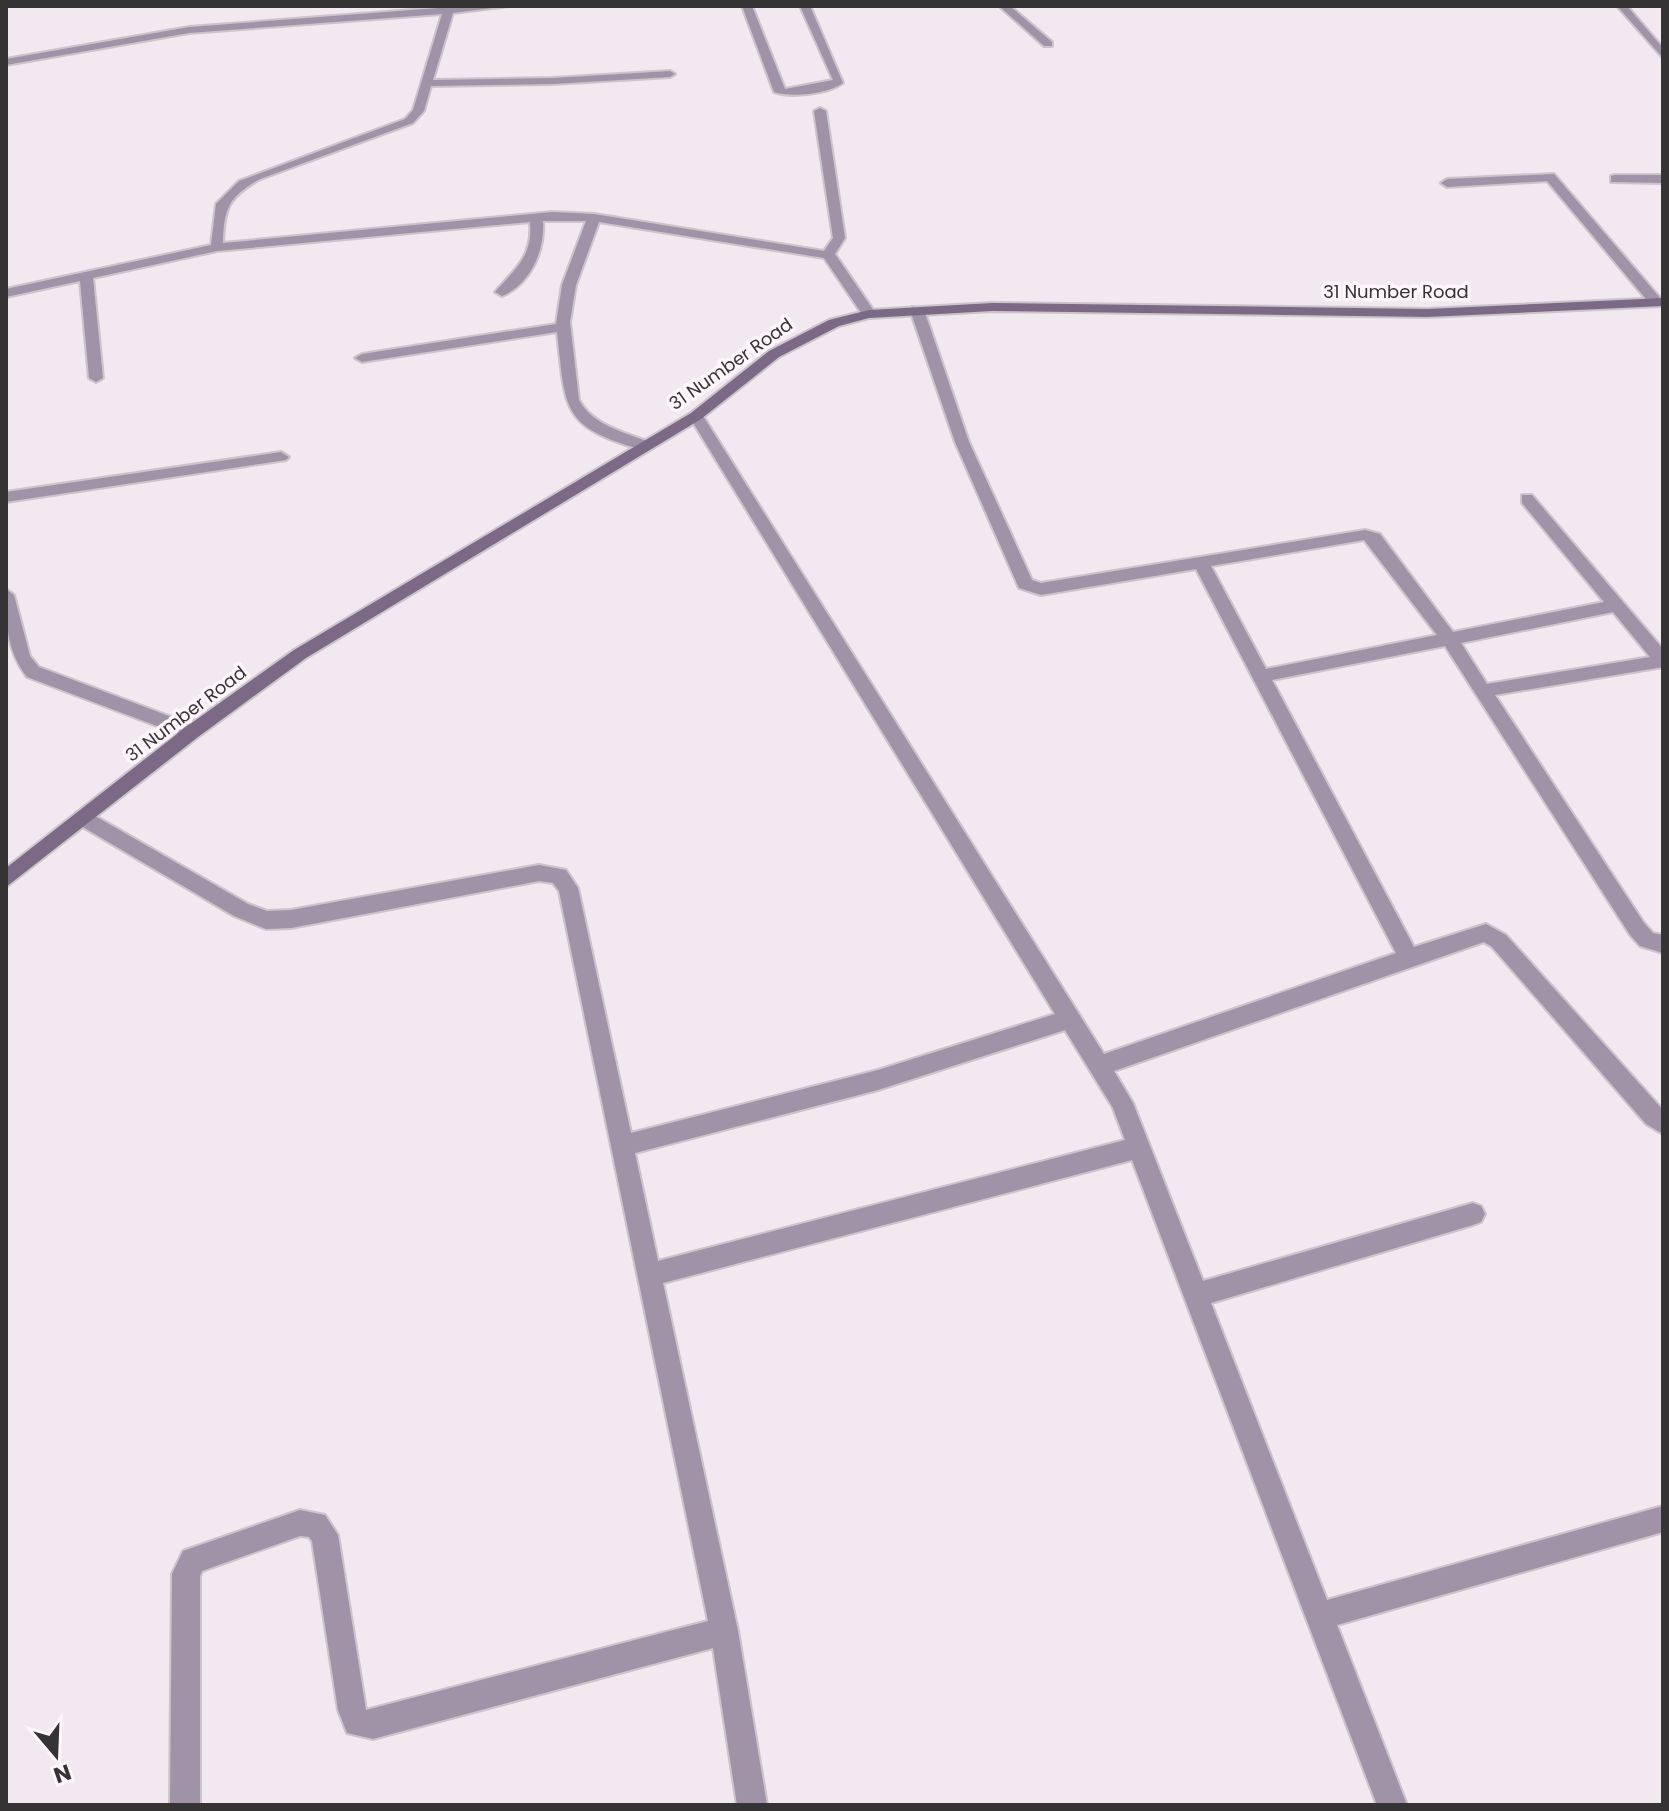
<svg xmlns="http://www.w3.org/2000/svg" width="1669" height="1811" font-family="Poppins,sans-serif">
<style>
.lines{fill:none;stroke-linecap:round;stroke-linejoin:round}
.minor-casing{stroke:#ccc4cb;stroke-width:4}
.secondary-casing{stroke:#ccc4cb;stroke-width:4}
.minor{fill:#a093a8;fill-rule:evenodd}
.secondary{fill:#7b6986;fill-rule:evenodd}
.labels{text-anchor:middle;stroke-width:7;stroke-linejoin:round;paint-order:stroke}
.far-street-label{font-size:18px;fill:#363335;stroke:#fff6fc}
</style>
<rect width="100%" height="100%" fill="#f2e8f0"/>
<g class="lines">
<g class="minor-casing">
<path id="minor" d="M 464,6 L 509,6 L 453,13 L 433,80 L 553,78 L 670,71 L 675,74 L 670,77 L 553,84 L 431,86 L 424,111 L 413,123 L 260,179 C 229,197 224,207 223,243 L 552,212 L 594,214 L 824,251 L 833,238 L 814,111 L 820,108 L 826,111 L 845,238 L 835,254 L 876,314 L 874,317 L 864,317 L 824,258 L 599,222 L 576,285 L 570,322 L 579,400 C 593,426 625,432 651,443 L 653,446 L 646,451 C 561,427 566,412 557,332 L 362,362 L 355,358 L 362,354 L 556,324 L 562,285 L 586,221 L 543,221 C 545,250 531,284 502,296 L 495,292 C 516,268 533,256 530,222 L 217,251 L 93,278 L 103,378 L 96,382 L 89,378 L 80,281 L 6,297 L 6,289 L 211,245 L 216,204 L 239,181 L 405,119 L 413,110 L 442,14 L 189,33 L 6,65 L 6,59 L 189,27 Z
M 742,6 L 752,6 L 785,89 L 833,80 L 800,6 L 810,6 L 843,83 C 828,94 792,98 774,92 Z
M 999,6 L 1010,6 L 1052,42 L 1052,46 L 1044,46 Z
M 1617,6 L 1627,6 L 1663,48 L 1663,58 Z
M 1554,174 L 1661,299 L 1661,305 L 1651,305 L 1547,181 L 1447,187 L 1441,183 L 1447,179 Z
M 1615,175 L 1663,175 L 1663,183 L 1611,182 L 1611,176 Z
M 912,307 L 924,310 L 969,442 L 1032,580 L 1041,583 L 1365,530 L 1380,534 L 1453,632 L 1604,602 L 1522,503 L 1522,495 L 1532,495 L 1663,649 L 1663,667 L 1495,695 L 1644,923 L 1653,933 L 1663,935 L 1663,953 L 1640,946 L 1630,935 L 1445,646 L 1272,680 L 1414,947 L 1486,924 L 1506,935 L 1663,1110 L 1663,1134 L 1646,1124 L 1492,947 L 1484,942 L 1114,1071 L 1133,1103 L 1203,1281 L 1473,1203 L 1481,1206 L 1485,1214 L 1481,1222 L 1473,1225 L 1211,1303 L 1327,1600 L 1663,1506 L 1663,1532 L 1337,1625 L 1407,1805 L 1377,1805 L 1132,1160 L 663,1283 L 738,1631 L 767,1805 L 737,1805 L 713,1648 L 373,1739 L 347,1733 L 338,1710 L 312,1541 L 309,1537 L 300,1536 L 202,1571 L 200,1576 L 200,1805 L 170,1805 L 172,1574 L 183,1551 L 300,1510 L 325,1515 L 338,1535 L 366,1710 L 708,1621 L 559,891 L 553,883 L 539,881 L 291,928 L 266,929 L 234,916 L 76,823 L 73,818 L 76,813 L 90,813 L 248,904 L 267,911 L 291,910 L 539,865 L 566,870 L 578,888 L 631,1133 L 878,1070 L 1055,1014 L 689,416 L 696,412 L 703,416 L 1104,1054 L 1396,953 L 1196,569 L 1041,595 L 1019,588 L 955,442 L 910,310 ZM 1364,540 L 1437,635 L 1266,669 L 1211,566 ZM 1613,612 L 1650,657 L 1487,684 L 1461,643 ZM 1065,1030 L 1113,1108 L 1125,1140 L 658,1261 L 635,1153 L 878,1090 Z
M 281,452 L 289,457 L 286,460 L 6,502 L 6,492 Z
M 6,589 L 14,595 L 30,656 L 39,667 L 198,727 L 201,732 L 198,737 L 186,737 L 27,677 C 6,650 6,622 6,589 Z"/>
</g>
<g class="secondary-casing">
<path id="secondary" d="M 1663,298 L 1663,306 L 1427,317 L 992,311 L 869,318 L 839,326 L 779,357 L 701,419 L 306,658 L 198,737 L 6,887 L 6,868 L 186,727 L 294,650 L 691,413 L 769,351 L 829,320 L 869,310 L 992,303 L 1427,309 Z"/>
</g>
<use href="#minor" class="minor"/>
<use href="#secondary" class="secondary"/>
</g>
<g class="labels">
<g class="far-street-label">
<text x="1396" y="298">31 Number Road</text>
<text transform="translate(731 364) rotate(-35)" y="6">31 Number Road</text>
<text transform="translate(186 714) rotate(-37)" y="6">31 Number Road</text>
</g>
</g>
<rect width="1669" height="1811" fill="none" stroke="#363335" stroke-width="16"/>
<g transform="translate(56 1755) rotate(161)" stroke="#fff6fc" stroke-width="6" paint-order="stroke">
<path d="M0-6L14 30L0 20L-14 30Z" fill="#363335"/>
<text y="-12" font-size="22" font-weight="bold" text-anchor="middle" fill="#363335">N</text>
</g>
</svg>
